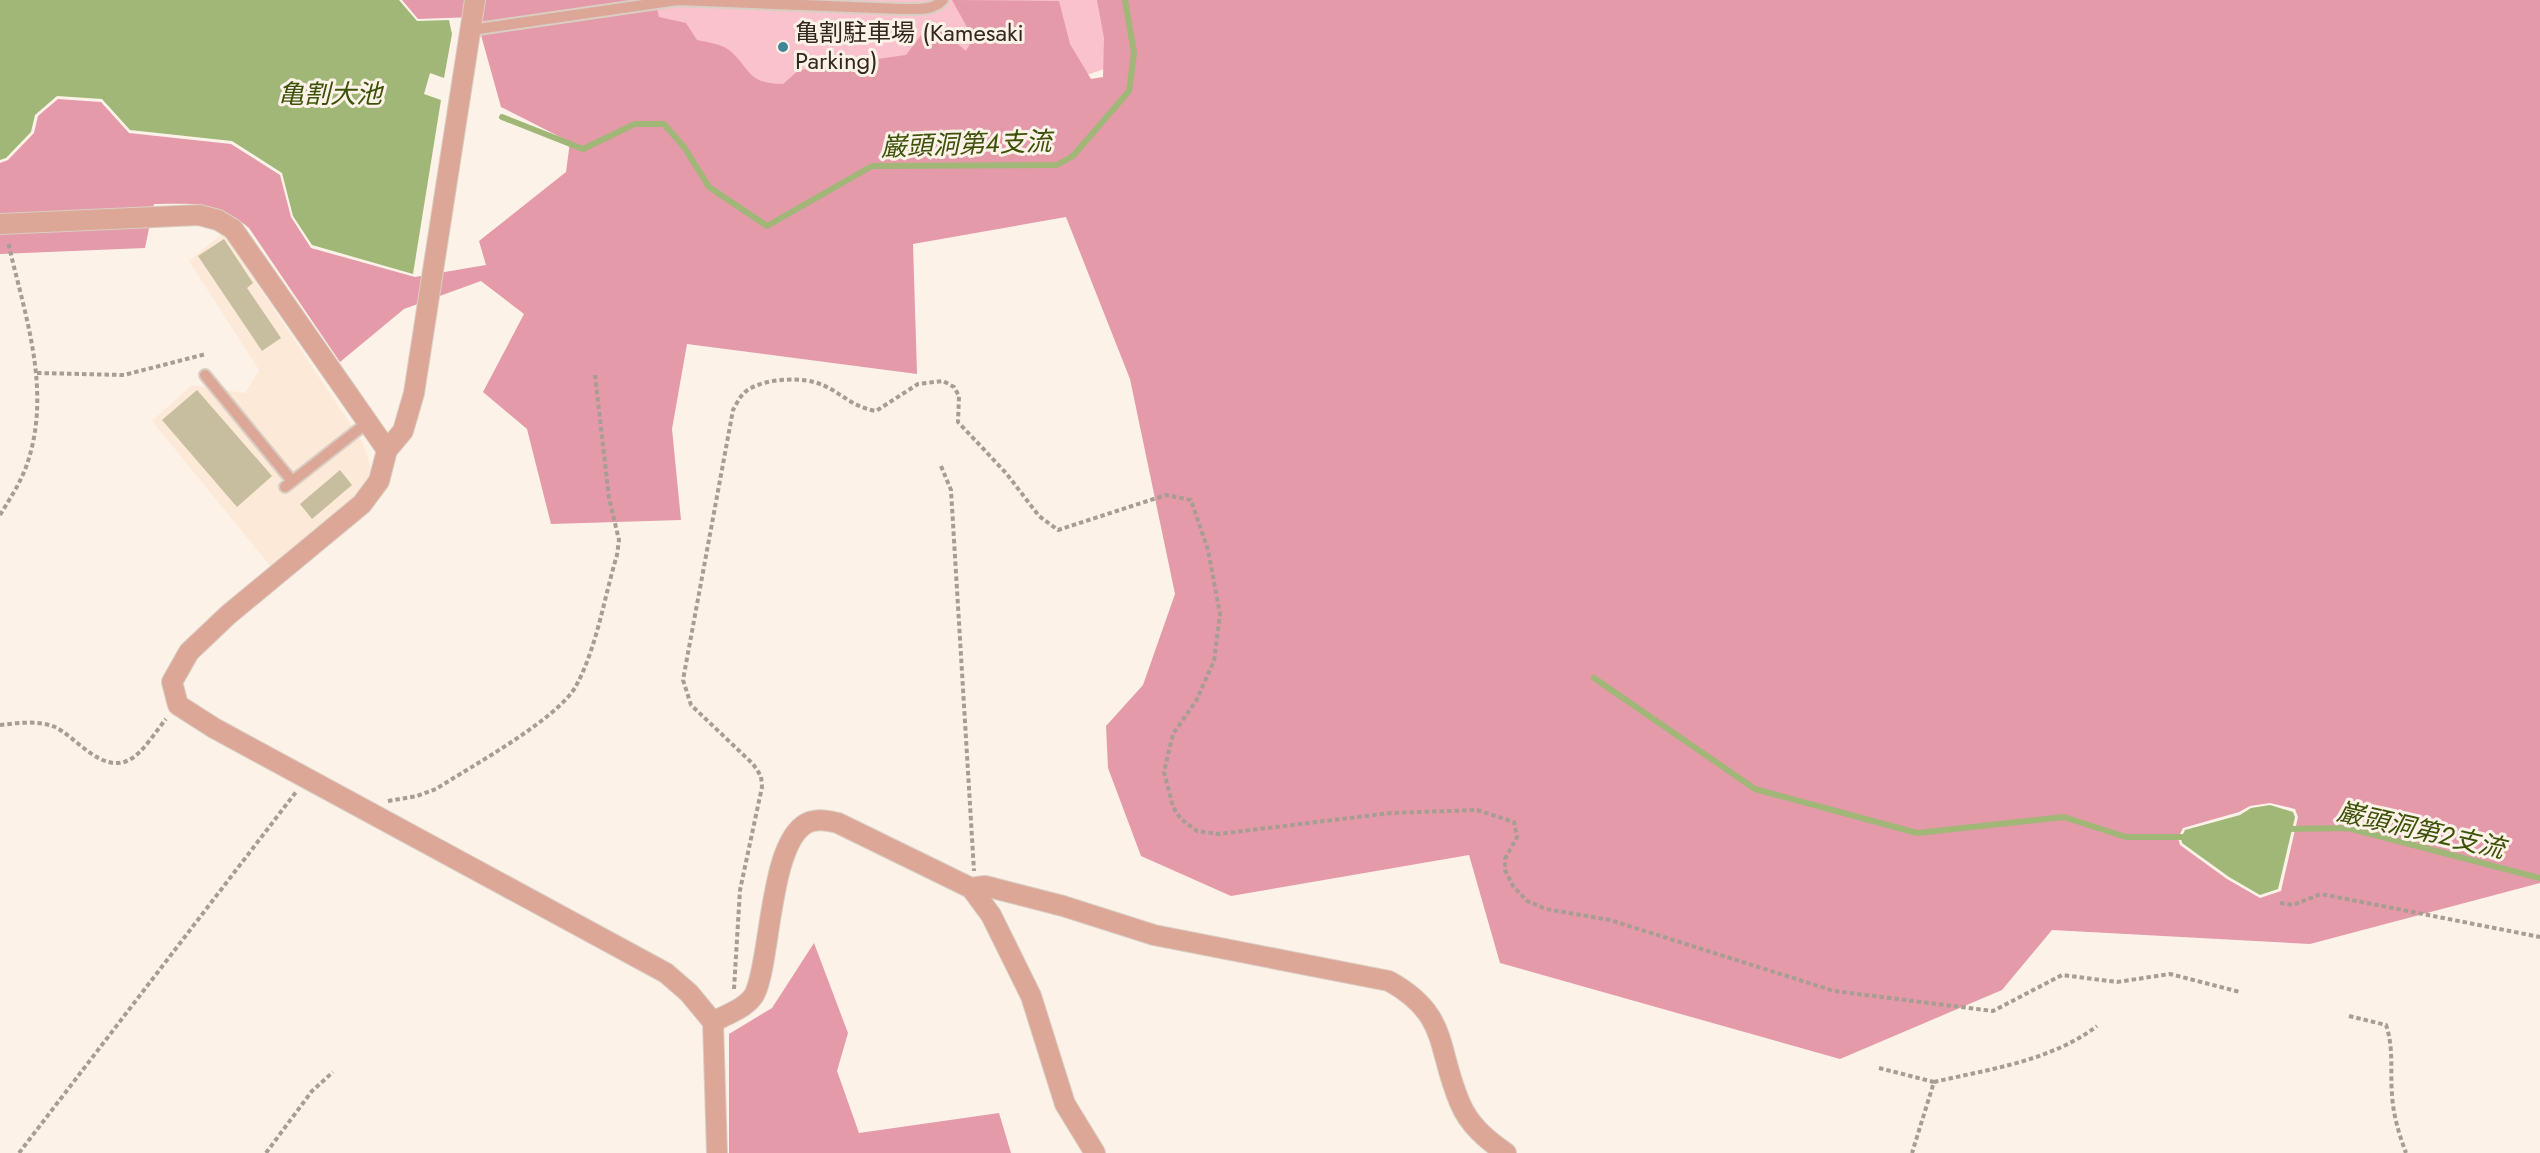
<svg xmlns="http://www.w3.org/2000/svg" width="2540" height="1153" font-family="Jost,'Noto Sans JP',sans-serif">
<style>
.built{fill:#fde9d7}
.green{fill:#fac2cc}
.forest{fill:#e49aa9;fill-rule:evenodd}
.water{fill:#a0b778}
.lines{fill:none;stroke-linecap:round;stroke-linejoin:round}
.stream{stroke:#a0b778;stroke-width:6}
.building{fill:#c6be9e}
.lane-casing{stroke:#d8cec4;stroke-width:14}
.street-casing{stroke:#d8cec4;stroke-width:22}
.path{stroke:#a79d93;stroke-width:4;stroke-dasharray:4.5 3;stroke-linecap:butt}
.lane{stroke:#dda798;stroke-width:10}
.street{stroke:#dda798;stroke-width:20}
.poi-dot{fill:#428595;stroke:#fdf2e8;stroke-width:2}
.labels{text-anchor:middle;stroke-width:6;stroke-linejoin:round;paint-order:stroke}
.poi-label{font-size:24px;fill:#32281f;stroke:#fdf2e8;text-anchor:start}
.water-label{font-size:26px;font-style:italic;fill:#3d5209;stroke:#fdf2e8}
</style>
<rect width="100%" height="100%" fill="#fdf2e8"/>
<path class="built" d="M 223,233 L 363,443 L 374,478 L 356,500 L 272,568 L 152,421 L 192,385 L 245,393 L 259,370 L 189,261 Z"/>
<path class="green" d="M 608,0 L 1146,0 L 1107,68 L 1047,89 L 610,99 Z"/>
<path class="forest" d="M 402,0 L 655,0 L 659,17 L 686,23 L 697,40 C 706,42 722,44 729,50 C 752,69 745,83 783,84 L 799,70 L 906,55 L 925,30 L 939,28 L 966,51 L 973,38 L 952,0 L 1059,1 L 1070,44 L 1091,79 L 1103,77 L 1104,38 L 1097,0 L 2540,0 L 2540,883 L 2310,944 L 2052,930 L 2002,990 L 1840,1059 L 1500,963 L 1469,855 L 1231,896 L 1141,856 L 1108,768 L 1106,726 L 1143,685 L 1175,594 L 1130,379 L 1066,217 L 913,244 L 917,374 L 687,344 L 672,429 L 681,520 L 551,524 L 527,429 L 483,392 L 524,314 L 481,281 L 404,309 L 340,362 L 249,228 C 215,200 195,204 154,204 L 145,248 L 0,254 L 0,163 L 8,160 L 34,133 L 38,116 L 58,99 L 101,102 L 129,133 L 231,144 L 280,175 L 291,217 L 311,248 L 415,277 L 486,265 L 479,241 L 566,172 L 570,142 L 501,107 L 476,17 L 418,19 ZM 2270,803 L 2295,809 L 2298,817 L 2281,891 L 2260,898 L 2227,879 L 2180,845 L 2178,838 L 2183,828 L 2239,812 L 2250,806 Z
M 814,943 L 848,1033 L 837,1071 L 859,1133 L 999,1113 L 1011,1153 L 729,1153 L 729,1034 L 772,1008 Z"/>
<path class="water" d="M 0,0 L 399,0 L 417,21 L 449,20 L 452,34 L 444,78 L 430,73 L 424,94 L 441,100 L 413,274 L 312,245 L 293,216 L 282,173 L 232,141 L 130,130 L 102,99 L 57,96 L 35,115 L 31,132 L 6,158 L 0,160 Z
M 2270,805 L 2293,812 L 2295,817 L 2278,889 L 2260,895 L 2229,877 L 2182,843 L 2181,838 L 2185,830 L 2240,815 L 2251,808 Z"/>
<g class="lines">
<path class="stream" d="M 502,117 L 583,149 L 635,124 L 664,124 L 684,147 L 709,187 L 767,226 L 872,166 L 1057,165 L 1073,156 L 1129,91 L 1134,53 L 1125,0
M 1594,678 L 1755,789 L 1917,833 L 2064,817 L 2126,837 L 2189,837
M 2286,829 L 2348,828 L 2540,878"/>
</g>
<path class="building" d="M 224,239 L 253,283 L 247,288 L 281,338 L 262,351 L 198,256 Z
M 197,390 L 272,476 L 237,507 L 162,420 Z
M 340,470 L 352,485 L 312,519 L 300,504 Z"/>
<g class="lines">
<g class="lane-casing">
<path id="lane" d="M 471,30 L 678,0 L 902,9 C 916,9 933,11 943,0
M 205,375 L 292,481
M 285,487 L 368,422"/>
</g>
<g class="street-casing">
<path id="street" d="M 475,0 L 414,393 L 403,431 L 387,450 L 379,481 L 362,504 L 228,615 L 189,652 L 172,682 L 178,705 L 214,728 L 666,973 L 689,993 L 713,1022 L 717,1153
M 0,224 L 199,215 L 218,220 L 233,229 L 387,450
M 971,888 L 985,886 L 1063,906 L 1154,935 L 1389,981 C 1450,1015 1436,1048 1460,1103 C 1469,1125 1487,1140 1506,1153
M 713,1022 C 727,1014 750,1007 756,991 C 771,954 770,842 807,823 C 818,818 828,821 838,823 L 971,888 L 991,915 L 1031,996 L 1065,1104 L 1095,1153"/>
</g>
<path class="path" d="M 37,373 L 124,375 L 206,354
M 941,466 L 951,490 L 974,871
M 0,515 C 11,497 23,479 29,458 C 51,386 24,312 8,242
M 0,725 C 17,723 39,720 55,727 C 76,737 102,774 129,760 C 143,753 156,731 166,719
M 388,801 L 417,796 L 436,789 C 470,767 558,719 576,686 C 597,647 604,598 617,555 L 619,540 L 609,498 L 595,375
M 2280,903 L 2293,905 L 2321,894 L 2540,937
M 734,989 L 740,890 L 762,787 L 761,776 L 753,764 L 691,705 L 683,680 L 733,410 C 736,405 739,398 743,394 C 757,379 795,377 814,382 C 837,388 850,407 876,411 L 918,384 L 943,381 L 954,387 L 959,396 L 958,422 L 1006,473 L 1039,516 L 1058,530 L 1166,495 L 1191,500 L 1208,550 L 1220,614 L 1214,661 L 1196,701 L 1173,734 L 1164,772 L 1173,807 L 1181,819 L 1197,831 L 1218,834 L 1391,813 L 1477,810 L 1514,822 L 1517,837 L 1505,859 L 1505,870 L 1513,886 L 1527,901 L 1546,909 L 1610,920 L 1834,991 L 1993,1011 L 2062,975 L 2117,982 L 2170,974 L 2240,992
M 2349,1016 L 2386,1025 C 2394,1048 2390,1070 2392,1094 C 2393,1115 2399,1134 2406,1153
M 1879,1068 L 1934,1082 L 1912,1153
M 1934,1082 C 1990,1069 2051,1061 2097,1026
M 19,1153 L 296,792
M 266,1153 L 312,1091 L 333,1072"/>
<use href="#lane" class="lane"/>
<use href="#street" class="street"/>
</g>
<circle class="poi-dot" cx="783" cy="47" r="6"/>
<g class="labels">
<g class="poi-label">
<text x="795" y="41">亀割駐車場 (Kamesaki<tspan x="795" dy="28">Parking)</tspan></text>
</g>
<g class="water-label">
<text x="330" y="103">亀割大池</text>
<text transform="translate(966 144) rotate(-2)" y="9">巌頭洞第4支流</text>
<text transform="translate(2421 830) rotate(13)" y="9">巌頭洞第２支流</text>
</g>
</g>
</svg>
